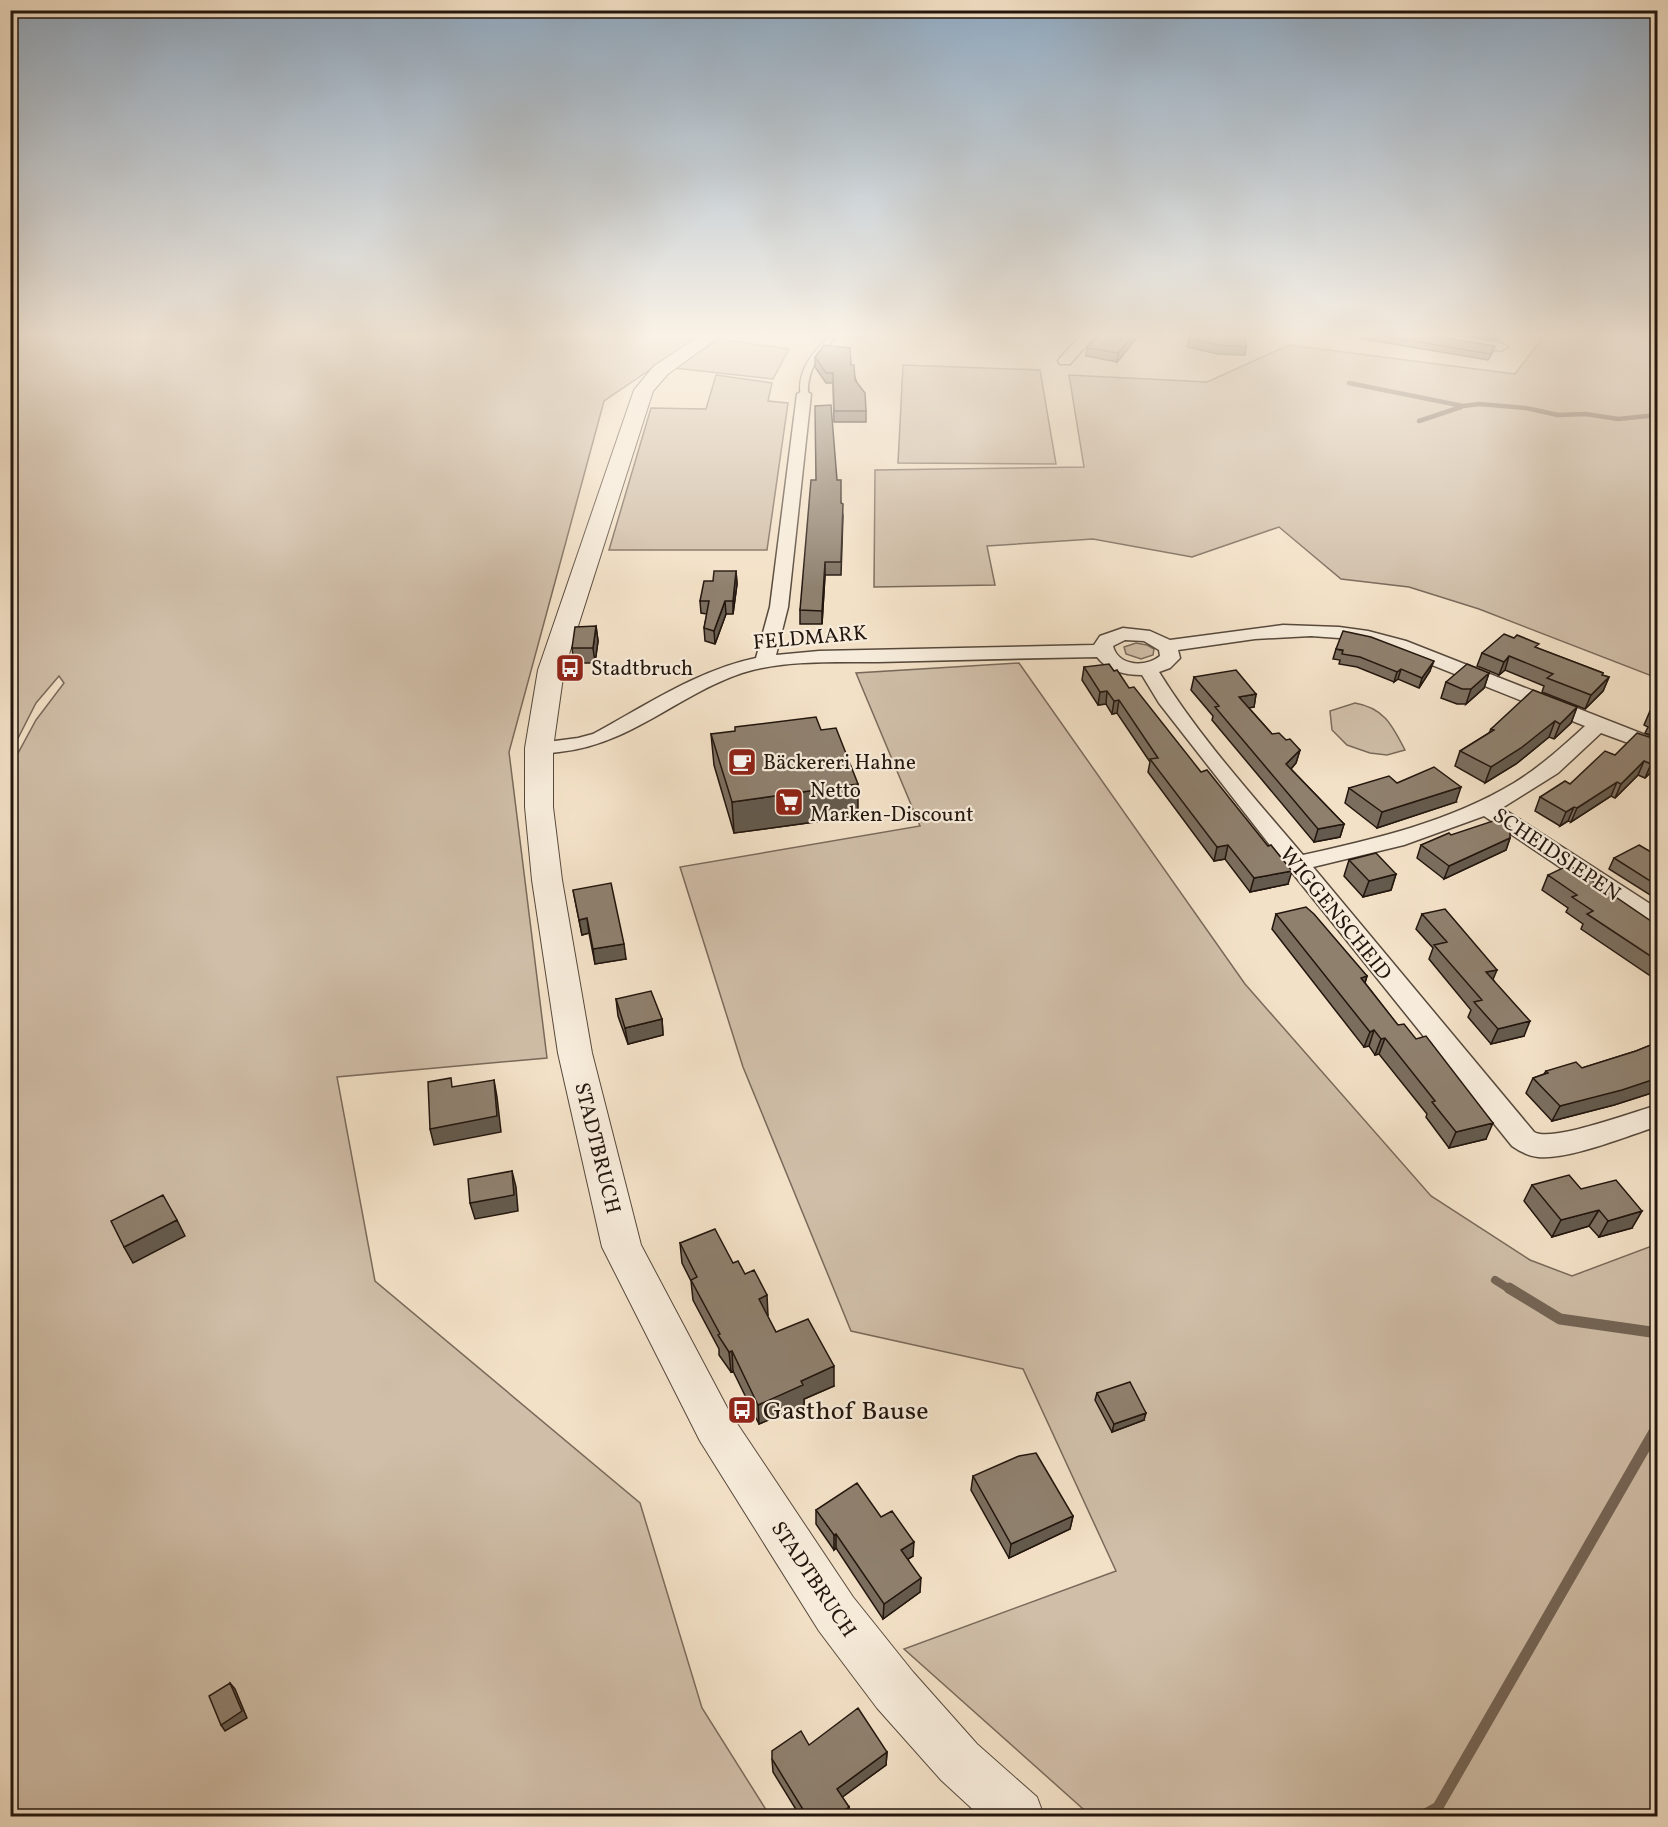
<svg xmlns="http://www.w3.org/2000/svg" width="1668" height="1827" font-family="Vollkorn,serif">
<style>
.green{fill:#d0bea8;stroke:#7a6a5b;stroke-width:1.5}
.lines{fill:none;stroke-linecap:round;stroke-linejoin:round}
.stream-far2{stroke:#756657;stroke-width:4.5}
.stream-far1{stroke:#756657;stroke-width:8}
.stream{stroke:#756657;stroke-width:11}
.service-casing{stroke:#57493c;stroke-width:3}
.minor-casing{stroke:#57493c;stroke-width:3}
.tertiary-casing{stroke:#57493c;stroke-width:2}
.service{fill:#f7ecdb;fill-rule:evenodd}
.minor{fill:#f7ecdb;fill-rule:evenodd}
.tertiary{fill:#f7ecdb;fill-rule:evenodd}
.wall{fill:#7b6e5f;stroke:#23160e;stroke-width:1.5}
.shaded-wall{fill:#645a4d;stroke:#23160e;stroke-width:1.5}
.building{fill:#8f806e;stroke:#23160e;stroke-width:1.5}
.labels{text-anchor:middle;stroke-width:4.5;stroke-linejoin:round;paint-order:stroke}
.street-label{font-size:21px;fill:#23160e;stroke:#f7ecdb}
.poi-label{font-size:21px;fill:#23160e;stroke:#f7ecdb;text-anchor:start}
.near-poi-label{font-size:26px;fill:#23160e;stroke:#f7ecdb;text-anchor:start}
</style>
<rect width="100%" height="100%" fill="#f3e1c7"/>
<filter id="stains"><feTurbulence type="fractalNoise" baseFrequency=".00333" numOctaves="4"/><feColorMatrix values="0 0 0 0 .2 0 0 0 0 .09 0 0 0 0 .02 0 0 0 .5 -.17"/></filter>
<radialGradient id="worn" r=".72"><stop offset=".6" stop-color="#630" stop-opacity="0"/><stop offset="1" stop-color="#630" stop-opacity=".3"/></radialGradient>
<path class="green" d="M 11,333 L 704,333 L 604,401 L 509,752 L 547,1058 L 337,1077 L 375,1281 L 640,1503 L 702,1708 L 770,1816 L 11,1816 L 10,768 L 36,720 L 64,683 L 59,676 L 36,703 L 11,752 L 10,420 L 13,405 L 10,403 Z
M 1546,333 L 1657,333 L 1657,678 L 1479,609 L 1409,587 L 1341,579 L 1279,527 L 1192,557 L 1093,539 L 987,546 L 995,585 L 874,587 L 875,470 L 1084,467 L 1069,375 L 1207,382 L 1289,345 L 1515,374 Z
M 719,339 L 789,349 L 773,379 L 674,368 Z
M 903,365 L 1040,370 L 1056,464 L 898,463 Z
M 716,375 L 772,383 L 768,401 L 788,403 L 767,550 L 609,550 L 651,408 L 706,409 Z
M 1136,643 L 1147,645 L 1154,649 L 1153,655 L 1141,659 L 1126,654 L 1124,647 Z
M 1019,663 L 1245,984 L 1431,1196 L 1530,1260 L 1572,1276 L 1657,1244 L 1657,1816 L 1091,1816 L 904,1649 L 1116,1571 L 1023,1369 L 851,1331 L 743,1067 L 680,867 L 920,826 L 856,673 Z
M 1355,703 C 1384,708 1392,725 1405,750 L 1387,755 L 1370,753 L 1347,745 L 1332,730 L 1330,711 Z"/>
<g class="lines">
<path class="stream-far2" d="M 1349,383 L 1463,406 L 1479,404 L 1526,408 L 1558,415 L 1586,414 L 1618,419 L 1658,415
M 1419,421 L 1461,407"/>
<path class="stream-far1" d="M 1495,1280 L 1511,1290"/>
<path class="stream" d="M 1509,1288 L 1560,1319 L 1658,1333
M 1422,1816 L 1438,1807 L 1658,1425"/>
<g class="service-casing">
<path id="service" d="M 831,335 L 836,336 C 820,354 807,368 808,394 L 801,396 C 796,371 814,350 831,335 Z"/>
</g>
<g class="minor-casing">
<path id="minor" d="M 1083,333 L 1097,333 L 1070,364 L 1060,364 L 1058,361 L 1060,358 Z
M 1407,333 L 1436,333 L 1501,343 L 1508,347 L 1501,351 L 1414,337 Z
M 804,390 L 811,394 L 788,607 L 776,655 L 819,651 L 1094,645 L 1100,636 L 1123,628 L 1150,631 L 1170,640 L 1283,625 L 1339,627 L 1368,631 L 1406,641 L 1658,740 L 1658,751 L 1653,752 L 1601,733 L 1558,773 L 1502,808 L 1658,909 L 1658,929 L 1649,927 L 1484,816 L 1404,845 L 1313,867 L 1534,1132 C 1551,1143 1636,1111 1658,1105 L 1658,1126 C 1627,1136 1569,1160 1538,1157 C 1529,1156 1519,1151 1512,1146 L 1290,870 L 1287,869 L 1284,863 L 1159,703 L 1142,675 C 1124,675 1108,671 1097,657 C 1024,658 951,660 878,662 C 836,662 782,660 742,673 C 677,695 630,745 559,752 C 549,753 541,755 532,752 L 528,748 L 532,744 L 578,738 L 593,734 C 645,706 698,670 756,658 L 770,607 L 797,394 ZM 1311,636 L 1339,638 L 1392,649 L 1585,726 C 1562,747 1540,767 1514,783 C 1449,822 1375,839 1303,855 C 1253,796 1200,738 1159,672 L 1170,668 L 1180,658 L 1178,650 L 1255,639 ZM 1125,640 L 1144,641 L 1159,650 L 1160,656 C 1145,668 1118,666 1113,646 Z"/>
</g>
<g class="tertiary-casing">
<path id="tertiary" d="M 704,333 L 724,333 L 668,374 L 653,391 L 564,670 L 553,748 L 553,807 L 562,880 L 592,1053 L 641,1245 L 730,1413 L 853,1597 L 913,1672 L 977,1744 L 1037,1797 L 1044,1816 L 980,1816 L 941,1780 L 877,1708 L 819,1631 L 700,1441 L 602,1247 L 558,1053 L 532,880 L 525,807 L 525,748 L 538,670 L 634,390 L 654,366 Z"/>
</g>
<use href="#service" class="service"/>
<use href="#minor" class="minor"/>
<use href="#tertiary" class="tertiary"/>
</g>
<path class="wall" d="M 1100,333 L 1141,333 L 1117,362 L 1086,356 L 1087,348 Z
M 1292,333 L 1301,333 L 1298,336 Z
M 1328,333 L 1414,333 L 1495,346 L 1493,352 L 1488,360 Z
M 1448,333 L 1501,333 L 1498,340 Z
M 1189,339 L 1246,347 L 1245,355 L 1218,354 L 1187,347 Z
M 815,357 L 851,365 L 866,411 L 866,422 L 834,422 L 833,383 L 826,383 L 815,367 Z
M 837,480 L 843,516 L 841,575 L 825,575 L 822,624 L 800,624 L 800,610 Z
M 736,571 L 737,584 L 733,614 L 726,614 L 715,644 L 705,641 L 704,628 L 707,614 L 701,613 L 700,601 L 713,581 Z
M 596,626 L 598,641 L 595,663 L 574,663 L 572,648 Z
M 1537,648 L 1603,673 L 1602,675 L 1609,677 L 1603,691 L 1585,709 L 1542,692 L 1544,686 L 1505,670 L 1499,675 L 1477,666 L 1482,653 Z
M 1336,649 L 1430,671 L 1419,688 L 1398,679 L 1394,682 L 1357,667 L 1339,664 L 1340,660 L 1333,659 Z
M 1084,667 L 1114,671 L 1288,884 L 1250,892 L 1225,859 L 1214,861 L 1148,772 L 1150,762 L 1117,713 L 1112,714 L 1106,704 L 1098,705 L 1082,680 Z
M 1489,673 L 1484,688 L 1466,704 L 1457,704 L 1441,698 L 1446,682 Z
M 1194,677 L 1256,694 L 1254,707 L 1248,707 L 1272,734 L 1286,740 L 1300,750 L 1296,763 L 1291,769 L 1344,824 L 1340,837 L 1314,842 L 1212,720 L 1213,716 L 1191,690 Z
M 1658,704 L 1658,738 L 1645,733 L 1648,727 L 1644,725 L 1650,711 Z
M 1577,707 L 1571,723 L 1554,739 L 1549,737 L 1516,764 L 1485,783 L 1455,766 L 1460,751 L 1489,733 L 1491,729 Z
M 711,734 L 858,816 L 734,833 L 714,765 Z
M 1658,740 L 1658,765 L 1645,778 L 1638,775 L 1615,798 L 1611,796 L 1571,822 L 1568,821 L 1560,826 L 1535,811 L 1540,797 L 1570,784 L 1615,755 Z
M 1397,783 L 1456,802 L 1377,828 L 1345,803 L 1349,788 Z
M 1451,835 L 1510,838 L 1506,850 L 1444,879 L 1417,858 L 1421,845 Z
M 1658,856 L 1658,900 L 1609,869 L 1614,858 Z
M 1349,860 L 1396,874 L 1391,890 L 1363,897 L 1344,876 Z
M 1548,875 L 1658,926 L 1658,981 L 1581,929 L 1583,924 L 1566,912 L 1568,908 L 1542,890 Z
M 573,890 L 626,959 L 595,964 L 589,933 L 582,935 Z
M 1276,914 L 1367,976 L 1365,983 L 1486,1139 L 1449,1148 L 1426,1117 L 1427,1114 L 1379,1054 L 1375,1055 L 1369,1046 L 1364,1047 L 1272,929 Z
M 1422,914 L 1493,979 L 1524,1036 L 1491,1044 L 1468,1017 L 1471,1010 L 1429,959 L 1433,948 L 1416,929 Z
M 616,999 L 662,1019 L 663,1035 L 628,1044 L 618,1016 Z
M 1658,1042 L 1658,1091 L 1614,1105 L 1552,1121 L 1526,1093 L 1533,1078 L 1544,1074 L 1546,1071 L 1582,1068 L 1636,1051 Z
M 1532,1185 L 1581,1189 L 1632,1228 L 1599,1237 L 1589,1226 L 1552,1237 L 1524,1201 Z
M 680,1243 L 733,1263 L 768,1315 L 767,1316 L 776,1332 L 834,1386 L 804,1399 L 804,1405 L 759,1424 L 733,1371 L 731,1372 L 719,1355 L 719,1349 L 693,1300 L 691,1281 L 682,1263 Z
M 1097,1393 L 1144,1420 L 1112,1432 L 1095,1400 Z
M 973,1476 L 1073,1516 L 1070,1529 L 1009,1558 L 971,1490 Z
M 816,1510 L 881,1517 L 913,1556 L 908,1559 L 920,1592 L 883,1619 L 836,1548 L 834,1550 L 816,1524 Z
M 809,1745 L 887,1752 L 886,1765 L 842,1797 L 849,1807 L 848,1816 L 800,1816 L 773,1772 L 772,1759 Z"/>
<path class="shaded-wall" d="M 1135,333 L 1141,333 L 1117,362 L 1118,353 Z
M 825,562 L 825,575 L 822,624 L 822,611 Z
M 736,571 L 737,584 L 733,614 L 733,601 Z
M 725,601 L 726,614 L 715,644 L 714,631 Z
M 596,626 L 598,641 L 595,663 L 593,648 Z
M 1509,656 L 1505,670 L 1499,675 L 1504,662 Z
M 1434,661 L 1430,671 L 1419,688 L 1422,678 Z
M 1401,669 L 1398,679 L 1394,682 L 1397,672 Z
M 1489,673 L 1484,688 L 1466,704 L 1471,689 Z
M 1609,677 L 1603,691 L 1585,709 L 1591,695 Z
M 1107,691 L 1106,704 L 1098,705 L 1100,692 Z
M 1256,694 L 1254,707 L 1236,710 L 1239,697 Z
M 1119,700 L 1117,713 L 1112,714 L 1114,701 Z
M 1577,707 L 1571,723 L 1554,739 L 1560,724 Z
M 1555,721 L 1549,737 L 1516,764 L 1485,783 L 1491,767 Z
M 1300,750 L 1296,763 L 1283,778 L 1286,764 Z
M 1658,757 L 1658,765 L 1645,778 L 1651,764 Z
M 1644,761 L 1638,775 L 1615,798 L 1621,784 Z
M 1617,782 L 1611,796 L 1571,822 L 1577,808 Z
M 858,784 L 858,816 L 734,833 L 732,802 Z
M 1461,787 L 1456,802 L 1377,828 L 1382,812 Z
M 1574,807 L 1568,821 L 1560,826 L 1566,812 Z
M 1344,824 L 1340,837 L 1314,842 L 1318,829 Z
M 1510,838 L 1506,850 L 1444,879 L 1449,866 Z
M 1228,845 L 1225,859 L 1214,861 L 1217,847 Z
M 1292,871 L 1288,884 L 1250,892 L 1254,878 Z
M 1396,874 L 1391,890 L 1363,897 L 1369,881 Z
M 587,918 L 589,933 L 582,935 L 579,920 Z
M 624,944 L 626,959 L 595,964 L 593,949 Z
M 1497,970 L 1491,984 L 1486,972 Z
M 1367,976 L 1362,992 L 1361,978 Z
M 662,1019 L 663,1035 L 628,1044 L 625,1028 Z
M 1530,1021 L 1524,1036 L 1491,1044 L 1498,1029 Z
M 1374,1030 L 1369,1046 L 1364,1047 L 1370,1032 Z
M 1385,1038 L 1379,1054 L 1375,1055 L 1381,1039 Z
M 1658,1078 L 1658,1091 L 1614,1105 L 1552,1121 L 1560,1106 Z
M 494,1080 L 497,1097 L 501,1132 L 434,1145 L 430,1129 Z
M 1493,1123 L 1486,1139 L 1449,1148 L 1456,1132 Z
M 512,1171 L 516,1187 L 518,1211 L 475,1219 L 470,1203 Z
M 1599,1210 L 1589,1226 L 1552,1237 L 1561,1220 Z
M 1642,1211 L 1632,1228 L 1599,1237 L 1608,1221 Z
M 177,1220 L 185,1236 L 133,1263 L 124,1247 Z
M 767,1295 L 768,1315 L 760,1319 L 759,1299 Z
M 732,1351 L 733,1371 L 731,1372 L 729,1352 Z
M 834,1366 L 834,1386 L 804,1399 L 804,1405 L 759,1424 L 758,1405 L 801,1381 Z
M 1146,1413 L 1144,1420 L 1112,1432 L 1114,1424 Z
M 1073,1516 L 1070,1529 L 1009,1558 L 1011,1544 Z
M 836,1534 L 836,1548 L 834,1550 L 834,1535 Z
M 914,1542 L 913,1556 L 900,1564 L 901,1550 Z
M 921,1578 L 920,1592 L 883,1619 L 884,1604 Z
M 230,1683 L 235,1689 L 247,1718 L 225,1731 L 221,1725 Z
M 887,1752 L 886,1765 L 837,1801 L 837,1789 Z
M 849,1807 L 848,1816 L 837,1816 Z"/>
<path class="building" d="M 1100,333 L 1135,333 L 1118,353 L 1087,348 Z
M 1192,333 L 1245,333 L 1246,347 L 1219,345 L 1189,339 Z
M 1365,333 L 1414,333 L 1495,346 L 1490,354 Z
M 824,345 L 850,348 L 851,365 L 854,365 L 855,380 L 865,393 L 866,411 L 834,411 L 833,373 L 826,373 L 815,357 Z
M 831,405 L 837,480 L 841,480 L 841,503 L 843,504 L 841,562 L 825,562 L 822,611 L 800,610 L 811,480 L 816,480 L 815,406 Z
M 714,571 L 736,571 L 733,601 L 725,601 L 714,631 L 704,628 L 709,601 L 700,601 L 704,581 L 713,581 Z
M 596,626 L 593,648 L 572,648 L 575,627 Z
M 1343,631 L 1371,637 L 1434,661 L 1422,678 L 1401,669 L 1397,672 L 1360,657 L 1342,654 L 1343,650 L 1336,649 Z
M 1504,634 L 1514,638 L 1517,635 L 1539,644 L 1535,647 L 1603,673 L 1602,675 L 1609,677 L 1591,695 L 1547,678 L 1553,674 L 1519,660 L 1509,656 L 1504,662 L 1482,653 Z
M 1109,664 L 1114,671 L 1117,670 L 1129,688 L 1134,687 L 1201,772 L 1207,770 L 1268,846 L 1271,845 L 1292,871 L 1254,878 L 1228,845 L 1217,847 L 1150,759 L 1158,758 L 1119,700 L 1114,701 L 1107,691 L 1100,692 L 1084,667 Z
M 1467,664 L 1489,673 L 1471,689 L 1462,689 L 1446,682 Z
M 1236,670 L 1256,694 L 1239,697 L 1272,734 L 1279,733 L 1286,740 L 1290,739 L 1300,750 L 1286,764 L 1344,824 L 1318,829 L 1215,707 L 1219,706 L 1194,677 Z
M 1533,690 L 1577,707 L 1560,724 L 1555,721 L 1521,748 L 1491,767 L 1460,751 L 1494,730 L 1491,729 Z
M 1658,704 L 1658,721 L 1651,719 L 1657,714 L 1650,711 Z
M 816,717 L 821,730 L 836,728 L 858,784 L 732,802 L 711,734 L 735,731 L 735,727 Z
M 1637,733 L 1658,740 L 1658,757 L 1651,764 L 1644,761 L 1621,784 L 1617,782 L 1577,808 L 1574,807 L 1566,812 L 1540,797 L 1565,781 L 1570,784 L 1605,751 L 1615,755 Z
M 1434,767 L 1461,787 L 1382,812 L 1349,788 L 1389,776 L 1397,783 Z
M 1499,819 L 1510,827 L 1510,838 L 1449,866 L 1421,845 L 1449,833 L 1451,835 Z
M 1639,845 L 1658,856 L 1658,886 L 1614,858 Z
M 1376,853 L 1396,874 L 1369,881 L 1349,860 Z
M 1569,865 L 1658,926 L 1658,961 L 1587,914 L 1593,911 L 1572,897 L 1577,895 L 1548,875 Z
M 611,883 L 624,944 L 593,949 L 587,918 L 579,920 L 573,890 Z
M 1306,907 L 1314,914 L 1367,976 L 1361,978 L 1398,1025 L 1404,1024 L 1416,1039 L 1426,1036 L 1493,1123 L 1456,1132 L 1432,1102 L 1435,1101 L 1385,1038 L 1381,1039 L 1374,1030 L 1370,1032 L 1276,914 Z
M 1445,909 L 1497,970 L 1486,972 L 1530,1021 L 1498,1029 L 1474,1002 L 1482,1000 L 1434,945 L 1447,942 L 1422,914 Z
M 651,991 L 662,1019 L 625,1028 L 616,999 Z
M 1658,1042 L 1658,1078 L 1622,1090 L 1560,1106 L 1533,1078 L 1548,1073 L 1546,1071 L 1576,1062 L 1582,1068 L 1636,1051 Z
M 451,1078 L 452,1087 L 494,1080 L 497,1116 L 430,1129 L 428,1082 Z
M 512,1171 L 514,1195 L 470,1203 L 468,1179 Z
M 1569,1175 L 1581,1189 L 1616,1180 L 1642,1211 L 1608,1221 L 1599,1210 L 1561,1220 L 1532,1185 Z
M 163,1195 L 177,1220 L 124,1247 L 111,1221 Z
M 715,1229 L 733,1263 L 738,1261 L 745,1274 L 754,1270 L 767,1295 L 759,1299 L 776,1332 L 808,1319 L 834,1366 L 801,1381 L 803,1385 L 758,1405 L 732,1351 L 729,1352 L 718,1335 L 720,1334 L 691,1280 L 697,1277 L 680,1243 Z
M 1130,1382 L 1146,1413 L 1114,1424 L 1097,1393 Z
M 1036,1453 L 1073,1516 L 1011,1544 L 973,1476 L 1019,1456 Z
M 857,1483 L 881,1517 L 892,1511 L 914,1542 L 901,1550 L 921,1578 L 884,1604 L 836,1534 L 834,1535 L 816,1510 Z
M 230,1683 L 242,1711 L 221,1725 L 209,1696 Z
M 858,1708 L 887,1752 L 837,1789 L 849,1807 L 837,1816 L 807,1816 L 772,1759 L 772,1751 L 801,1731 L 809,1745 Z"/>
<linearGradient id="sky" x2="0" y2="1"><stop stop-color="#90aac2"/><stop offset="0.57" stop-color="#faf2e6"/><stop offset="1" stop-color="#faf2e6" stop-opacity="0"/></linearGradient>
<rect width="1668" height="588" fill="url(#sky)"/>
<defs>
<g id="bus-square" transform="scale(1.5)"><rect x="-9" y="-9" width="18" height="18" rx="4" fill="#8f2418" stroke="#f7ecdb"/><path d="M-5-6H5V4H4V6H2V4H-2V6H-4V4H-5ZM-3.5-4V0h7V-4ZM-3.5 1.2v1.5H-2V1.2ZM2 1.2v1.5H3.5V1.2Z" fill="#fff"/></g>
<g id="cafe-square" transform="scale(1.5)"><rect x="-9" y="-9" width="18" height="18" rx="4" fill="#8f2418" stroke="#f7ecdb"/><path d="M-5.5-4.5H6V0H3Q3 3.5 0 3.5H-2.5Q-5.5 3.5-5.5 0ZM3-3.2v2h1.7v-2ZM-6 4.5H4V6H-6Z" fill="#fff"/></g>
<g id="supermarket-square" transform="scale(1.5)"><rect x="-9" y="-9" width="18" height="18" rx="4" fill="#8f2418" stroke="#f7ecdb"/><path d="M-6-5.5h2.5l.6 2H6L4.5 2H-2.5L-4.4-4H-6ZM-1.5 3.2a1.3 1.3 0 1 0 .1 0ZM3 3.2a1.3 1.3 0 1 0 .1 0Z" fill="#fff"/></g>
</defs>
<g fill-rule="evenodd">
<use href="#bus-square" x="570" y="668"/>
<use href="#cafe-square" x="742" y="762"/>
<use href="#supermarket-square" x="789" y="802"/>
<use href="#bus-square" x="742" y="1410"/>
</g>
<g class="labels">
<g class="street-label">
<text transform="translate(810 637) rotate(-5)" y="7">FELDMARK</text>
<text transform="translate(1557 854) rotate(34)" y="7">SCHEIDSIEPEN</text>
<text transform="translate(1336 913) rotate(51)" y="7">WIGGENSCHEID</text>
<text transform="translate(598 1148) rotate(76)" y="7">STADTBRUCH</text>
<text transform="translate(814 1579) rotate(56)" y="7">STADTBRUCH</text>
</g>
<g class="poi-label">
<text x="591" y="675">Stadtbruch</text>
<text x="763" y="769">Bäckereri Hahne</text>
<text x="810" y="797">Netto<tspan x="810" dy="24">Marken-Discount</tspan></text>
</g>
<g class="near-poi-label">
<text x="763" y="1419">Gasthof Bause</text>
</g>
</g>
<rect width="1668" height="1827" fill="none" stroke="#f3e1c7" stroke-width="36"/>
<rect x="12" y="12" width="1644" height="1803" fill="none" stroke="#23160e" stroke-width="3"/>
<rect x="18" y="18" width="1632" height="1791" fill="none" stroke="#23160e" stroke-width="1.5"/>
<rect width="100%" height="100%" filter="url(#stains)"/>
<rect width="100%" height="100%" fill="url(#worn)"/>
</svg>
